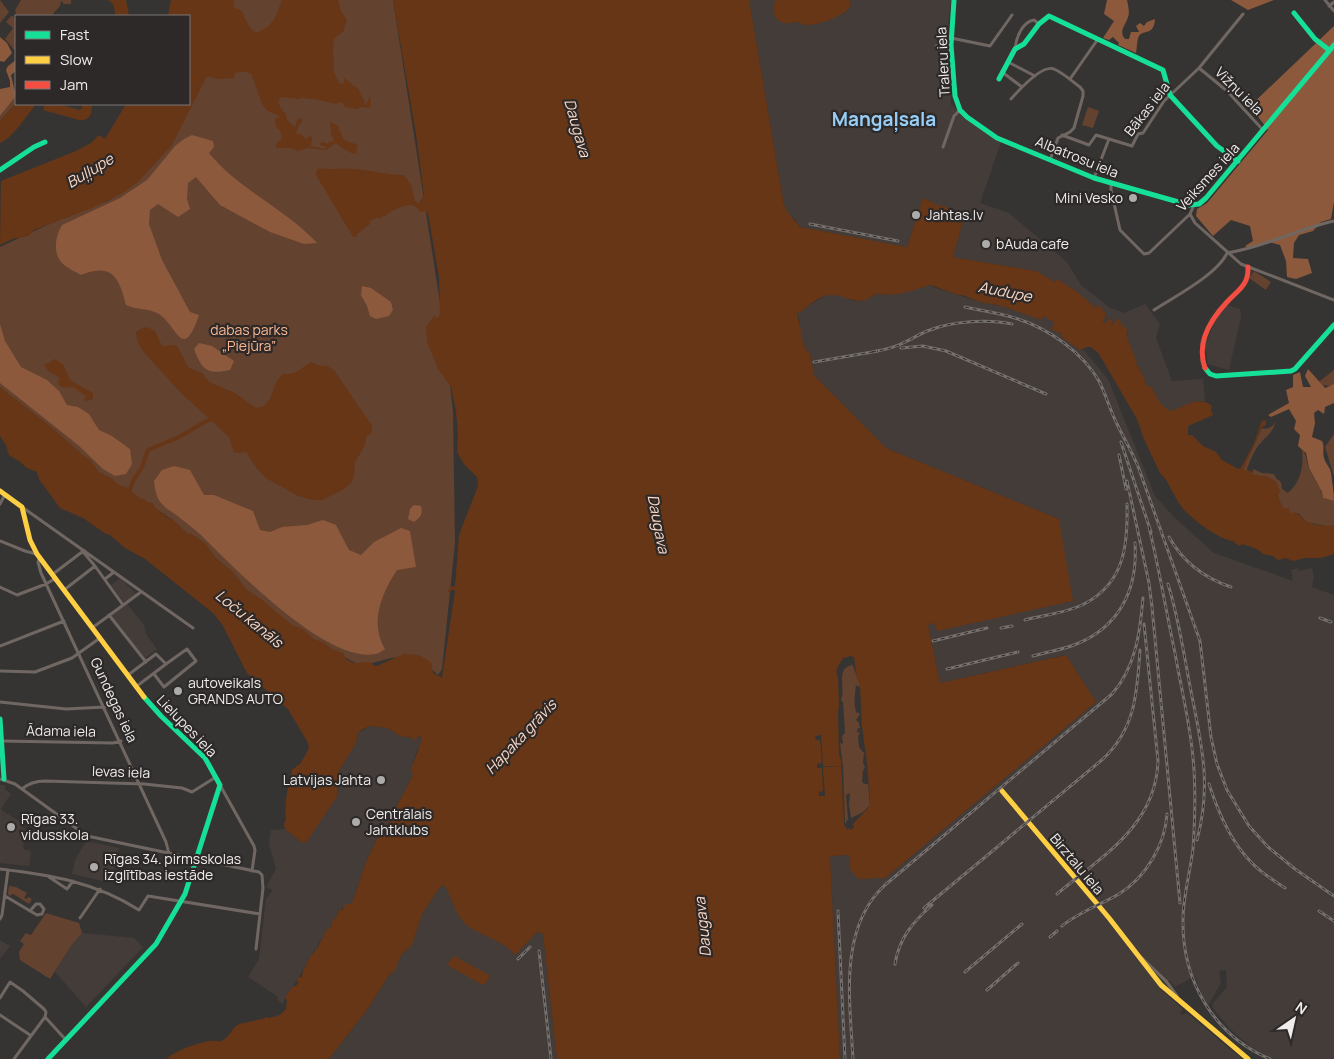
<svg xmlns="http://www.w3.org/2000/svg" width="1334" height="1059" font-family="Manrope,sans-serif">
<style>
.built{fill:#443c38}
.green{fill:#63422f}
.forest{fill:#8c593c}
.water{fill:#673617;fill-rule:evenodd}
.pier{fill:#363432}
.lines{fill:none;stroke-linecap:round;stroke-linejoin:round}
.canal{stroke:#673617;stroke-width:4}
.street{stroke:#706762;stroke-width:3}
.fast{stroke:#16e098;stroke-width:5}
.slow{stroke:#ffcf43;stroke-width:5}
.jam{stroke:#f24e42;stroke-width:5}
.rail-casing{stroke:#75706e;stroke-width:3}
.rail{stroke:#2c2928;stroke-width:1;stroke-dasharray:4;stroke-linecap:butt}
.poi-dot{fill:#aeacaa;stroke:#2c2928;stroke-width:2}
.labels{text-anchor:middle;stroke-width:4.5;stroke-linejoin:round;paint-order:stroke}
.street-label{font-size:14px;fill:#efeceb;stroke:#2c2928}
.poi-label{font-size:14px;fill:#efeceb;stroke:#2c2928;text-anchor:start}
.park-label{font-size:14px;fill:#fcb691;stroke:#2c2928}
.water-label{font-size:15px;font-style:italic;fill:#fbd7c4;stroke:#2c2928}
.district-label{font-size:19px;font-weight:bold;fill:#97cef6;stroke:#2c2928}
</style>
<rect width="100%" height="100%" fill="#363432"/>
<path class="built" d="M 749,0 L 775,0 L 774,14 L 787,23 L 798,22 L 808,25 L 825,21 L 843,14 L 849,9 L 851,5 L 849,0 L 951,0 L 948,25 L 951,105 L 1001,142 L 980,203 L 1009,213 L 1067,262 L 1081,285 L 1110,308 L 1124,313 L 1145,304 L 1160,324 L 1156,338 L 1172,381 L 1203,379 L 1205,401 L 1196,401 L 1172,411 L 1165,408 L 1158,401 L 1151,387 L 1148,388 L 1138,365 L 1134,368 L 1133,367 L 1134,357 L 1129,343 L 1124,344 L 1128,336 L 1126,333 L 1128,330 L 1126,327 L 1121,329 L 1117,325 L 1118,319 L 1110,326 L 1109,326 L 1113,321 L 1109,318 L 1106,323 L 1103,321 L 1107,316 L 1104,312 L 1098,319 L 1080,295 L 1069,286 L 1055,282 L 1036,271 L 953,257 L 965,214 L 941,205 L 937,220 L 935,219 L 940,204 L 937,207 L 935,206 L 936,204 L 923,198 L 907,247 L 800,227 L 794,218 L 788,215 L 784,205 Z
M 931,285 L 933,287 L 980,302 L 1002,306 L 1041,320 L 1043,316 L 1054,322 L 1052,330 L 1062,334 L 1061,337 L 1080,350 L 1083,349 L 1108,379 L 1155,496 L 1175,518 L 1214,553 L 1293,581 L 1291,570 L 1298,568 L 1299,571 L 1312,568 L 1314,577 L 1312,587 L 1334,595 L 1334,1059 L 1273,1059 L 1251,1047 L 1229,1028 L 1213,1008 L 1213,1003 L 1227,987 L 1226,970 L 1219,971 L 1221,983 L 1206,1009 L 1195,976 L 1175,987 L 1169,980 L 1160,989 L 1183,1009 L 1180,1013 L 1182,1015 L 1187,1013 L 1242,1059 L 840,1059 L 830,856 L 850,855 L 850,869 L 884,879 L 1096,702 L 1065,655 L 940,683 L 928,625 L 935,623 L 937,631 L 1059,519 L 886,448 L 814,375 L 810,353 L 806,350 L 802,339 L 799,317 L 797,314 L 798,311 L 801,312 L 808,306 L 827,295 L 840,295 L 853,301 L 860,301 L 872,297 L 875,294 L 886,295 Z
M 1227,305 L 1240,309 L 1241,317 L 1229,370 L 1208,364 L 1205,346 L 1217,316 Z
M 120,578 L 136,594 L 123,603 L 111,585 Z
M 127,604 L 144,625 L 146,634 L 157,649 L 145,658 L 111,615 Z
M 370,726 L 387,728 L 400,736 L 412,738 L 421,737 L 420,746 L 417,750 L 413,762 L 413,775 L 387,825 L 378,836 L 365,864 L 353,901 L 350,905 L 346,904 L 341,909 L 339,909 L 337,916 L 331,922 L 332,925 L 320,941 L 316,950 L 314,950 L 311,957 L 310,957 L 307,961 L 308,962 L 282,1004 L 277,999 L 278,997 L 248,977 L 259,959 L 266,899 L 273,890 L 266,887 L 276,869 L 269,844 L 271,830 L 285,829 L 304,844 L 306,842 L 336,798 L 338,794 L 337,790 L 339,771 L 356,743 L 358,733 Z
M 0,785 L 5,785 L 5,789 L 11,794 L 3,805 L 1,810 L 22,823 L 21,826 L 25,829 L 23,849 L 31,851 L 29,866 L 0,863 Z
M 86,841 L 119,848 L 111,883 L 72,874 L 75,860 Z
M 444,885 L 500,943 L 510,949 L 515,955 L 537,932 L 543,934 L 557,1059 L 329,1059 L 369,1007 L 389,975 L 392,972 L 401,955 L 412,945 L 422,914 L 439,888 Z
M 82,933 L 134,938 L 143,947 L 86,1007 L 55,972 L 71,946 Z
M 0,940 L 10,946 L 0,959 Z"/>
<path class="green" d="M 0,0 L 9,12 L 0,23 Z
M 21,0 L 71,0 L 71,4 L 63,4 L 63,2 L 61,1 L 60,6 L 51,16 L 17,16 L 15,10 Z
M 231,0 L 393,0 L 443,322 L 453,412 L 455,543 L 442,669 L 438,675 L 416,655 L 391,658 L 361,666 L 290,628 L 259,604 L 173,520 L 91,468 L 0,390 L 0,247 L 84,208 L 108,201 L 131,185 L 183,123 Z
M 11,16 L 13,16 L 16,21 L 16,52 L 5,39 L 13,28 L 6,22 Z
M 16,96 L 16,103 L 0,121 L 0,116 Z
M 1088,107 L 1099,111 L 1093,128 L 1082,125 Z
M 1254,271 L 1271,282 L 1266,290 L 1249,278 Z
M 1334,370 L 1334,386 L 1315,385 Z
M 1275,423 C 1273,433 1264,438 1258,446 C 1253,453 1250,461 1247,469 L 1248,471 L 1245,472 L 1243,469 L 1262,428 C 1268,430 1271,427 1275,423 Z
M 1334,434 L 1334,476 L 1325,447 Z
M 1302,449 C 1307,455 1306,461 1309,468 C 1313,478 1321,487 1323,498 L 1334,501 L 1334,525 L 1330,527 L 1307,522 L 1298,513 L 1290,514 L 1288,508 L 1283,508 C 1278,499 1277,492 1276,482 L 1268,477 L 1252,475 L 1253,469 L 1262,473 L 1274,474 L 1276,478 L 1281,482 L 1282,489 L 1288,493 C 1301,481 1304,466 1302,449 Z
M 852,663 L 860,685 L 859,687 L 856,685 C 855,694 853,706 857,714 L 857,712 L 860,714 L 856,720 L 859,723 L 860,728 L 858,728 L 857,732 L 860,733 L 858,736 L 859,747 L 863,752 L 864,752 L 863,763 L 865,767 L 863,771 L 862,782 L 865,784 L 868,784 L 870,805 L 863,812 L 851,818 L 849,804 L 850,793 L 846,795 L 848,819 L 845,824 L 843,766 L 840,743 L 843,744 L 842,736 L 845,733 L 843,702 L 841,700 C 846,687 835,669 852,665 Z
M 9,886 L 16,887 L 27,893 L 24,898 L 27,899 L 28,897 L 32,899 L 29,904 L 13,894 L 9,896 L 8,893 Z
M 46,913 L 79,923 L 82,933 L 71,946 L 50,979 L 20,960 L 19,952 L 24,944 L 20,941 L 26,933 L 31,935 Z"/>
<path class="forest" d="M 1107,0 L 1127,0 C 1128,5 1130,12 1128,17 C 1126,25 1118,31 1125,39 L 1129,39 L 1131,32 L 1139,32 L 1136,26 L 1140,23 L 1144,26 L 1147,22 L 1155,19 C 1154,36 1144,29 1139,36 C 1137,39 1137,48 1136,53 L 1118,45 L 1119,43 L 1113,37 L 1109,40 L 1103,38 L 1114,21 L 1104,14 Z
M 1231,0 L 1274,0 L 1248,10 Z
M 1334,26 L 1334,202 L 1331,219 L 1321,222 L 1313,231 L 1299,235 L 1294,243 L 1293,258 L 1308,259 L 1312,273 L 1296,279 L 1287,277 L 1286,261 L 1280,245 L 1269,242 L 1249,248 L 1245,246 L 1253,241 L 1250,226 L 1231,220 L 1213,236 L 1196,216 L 1197,209 L 1207,203 L 1268,130 L 1250,106 Z
M 0,37 L 7,43 L 12,53 L 4,62 L 0,61 Z
M 16,60 L 16,71 L 11,75 L 16,96 L 0,116 L 0,89 L 10,87 L 10,81 L 6,70 L 8,66 Z
M 192,135 L 213,141 L 214,147 L 209,153 C 239,190 285,208 317,243 L 304,244 L 270,232 L 253,223 L 220,205 L 196,177 L 188,183 L 187,199 L 190,209 L 178,217 L 158,204 L 150,210 L 149,224 L 162,260 L 190,312 L 199,315 C 182,365 177,323 157,313 C 147,308 136,310 126,305 C 119,278 113,262 81,275 C 76,272 69,269 64,265 C 52,254 55,237 62,225 L 120,198 L 147,180 L 175,146 L 184,139 Z
M 362,286 L 371,288 L 391,302 L 393,310 L 389,316 L 376,319 L 370,316 L 367,306 L 361,295 Z
M 0,324 L 5,341 L 21,367 L 47,380 L 59,391 L 67,405 L 78,407 L 89,414 L 99,430 L 112,436 L 130,449 L 132,464 L 126,474 L 115,476 L 103,469 L 78,445 L 0,383 Z
M 199,343 L 212,346 L 234,361 L 230,370 C 207,375 202,370 194,349 Z
M 1308,369 L 1325,388 L 1334,384 L 1334,403 L 1325,407 L 1324,414 L 1318,410 L 1314,413 L 1315,423 L 1312,437 L 1322,441 C 1325,447 1322,452 1324,458 C 1325,463 1330,467 1331,473 C 1332,483 1334,491 1334,501 L 1323,498 L 1322,492 L 1309,468 L 1306,453 L 1298,446 L 1300,435 L 1294,429 L 1296,421 L 1289,409 L 1271,417 L 1268,415 L 1289,403 L 1286,390 L 1293,387 L 1293,375 L 1300,372 L 1303,387 L 1311,387 L 1305,376 Z
M 174,466 L 190,470 L 204,495 L 214,495 L 253,511 L 260,530 L 270,532 L 282,527 L 307,525 L 323,520 L 336,525 L 349,550 L 361,555 L 374,542 L 401,528 L 410,531 L 416,567 L 397,570 C 382,593 369,622 385,649 C 382,651 378,654 375,654 C 327,664 234,568 202,536 C 194,529 184,521 175,514 C 171,511 166,509 163,505 C 156,499 155,489 154,481 L 162,470 Z
M 414,505 L 421,506 C 423,514 421,517 414,522 L 408,519 L 410,509 Z"/>
<path class="water" d="M 108,0 L 126,0 L 129,16 L 116,16 L 113,4 Z
M 171,0 L 234,0 L 233,7 L 242,11 C 245,19 249,28 256,33 C 275,25 275,18 282,0 L 338,0 L 341,11 L 347,20 L 343,32 L 334,38 L 333,50 L 334,67 L 333,71 L 340,84 L 344,83 L 344,78 L 354,86 L 358,88 L 362,97 L 364,99 L 365,107 L 370,96 L 371,105 L 369,108 L 360,107 L 357,109 L 344,107 L 343,103 L 341,102 L 336,104 L 314,99 L 306,99 L 304,97 L 299,99 L 280,97 C 277,104 281,110 286,114 L 287,120 L 295,127 L 298,118 L 302,119 L 302,122 L 299,125 L 296,134 L 300,134 L 306,139 L 310,136 L 312,137 L 312,142 L 310,146 L 326,149 L 325,146 L 320,145 L 320,143 L 324,142 L 328,144 L 329,142 L 334,141 L 331,134 L 330,122 L 337,125 L 344,140 L 358,145 L 356,153 L 354,154 L 345,150 L 336,143 L 326,150 L 308,148 L 298,151 L 291,148 L 276,148 L 277,141 L 280,141 L 282,137 L 280,130 C 274,127 276,125 275,119 L 280,117 C 275,112 268,113 264,107 C 260,101 253,77 251,74 C 247,71 240,72 235,73 L 234,78 L 217,79 L 207,76 L 172,145 L 138,182 L 121,194 L 92,208 L 34,230 L 29,236 L 12,239 L 0,245 L 1,181 L 76,151 L 91,143 L 99,135 L 105,139 L 126,104 L 189,104 L 189,16 L 168,16 Z
M 393,0 L 749,0 L 784,205 C 788,215 794,218 800,227 L 907,247 L 923,198 L 936,204 L 936,207 L 937,204 L 940,204 L 936,220 L 941,205 L 965,214 L 953,257 L 1036,271 L 1055,282 L 1057,279 L 1076,291 L 1098,310 L 1096,307 L 1098,305 L 1104,310 L 1101,313 L 1104,311 L 1106,315 L 1103,322 L 1106,323 L 1109,318 L 1113,321 L 1110,326 L 1118,319 L 1121,321 L 1117,324 L 1122,323 L 1123,325 L 1120,328 L 1125,326 L 1128,330 L 1126,333 L 1129,341 L 1123,344 L 1129,342 L 1137,363 L 1133,367 L 1138,365 L 1148,387 L 1152,387 C 1156,397 1161,408 1172,411 C 1185,406 1199,395 1212,406 L 1211,410 L 1213,415 L 1188,426 L 1188,435 L 1192,435 L 1203,446 L 1216,452 L 1222,460 L 1238,469 L 1241,468 L 1254,443 L 1261,423 L 1263,420 L 1266,421 L 1266,425 L 1262,427 L 1243,470 L 1251,471 L 1253,475 L 1268,477 L 1276,482 L 1280,492 L 1277,494 L 1283,508 L 1289,508 L 1290,514 L 1294,512 C 1300,514 1303,520 1308,522 C 1314,525 1328,527 1334,525 L 1334,554 L 1321,558 L 1305,558 L 1293,561 L 1286,558 L 1278,560 L 1273,556 L 1263,554 C 1259,548 1248,546 1242,544 L 1240,546 L 1234,543 L 1235,541 C 1221,542 1189,517 1181,506 C 1174,497 1168,479 1160,473 L 1144,439 L 1137,419 L 1099,354 L 1091,347 L 1087,347 L 1080,350 L 1061,337 L 1062,334 L 1052,330 L 1054,322 L 1043,316 L 1041,320 L 1002,306 L 980,302 L 965,296 L 955,294 L 931,285 C 911,291 896,297 875,294 C 857,311 844,290 825,296 C 816,299 808,306 801,312 L 798,311 L 797,313 L 802,335 L 802,339 L 806,350 L 810,353 L 814,375 L 886,448 L 1059,519 L 1073,601 L 937,631 L 935,623 L 928,625 L 940,683 L 1066,655 L 1096,702 L 884,879 L 881,878 L 858,879 L 850,869 L 850,855 L 830,856 L 840,1059 L 557,1059 L 543,934 L 537,932 L 515,955 C 503,940 483,937 468,926 C 455,916 453,898 444,885 L 439,888 L 422,914 L 412,945 L 401,955 L 395,970 L 389,975 L 369,1007 L 329,1059 L 166,1059 C 179,1049 193,1045 209,1041 C 213,1040 217,1042 221,1041 C 228,1039 231,1030 237,1025 C 243,1022 259,1021 267,1017 L 269,1018 L 280,1015 L 286,1009 L 287,1000 L 285,998 L 293,986 L 296,986 L 298,983 L 297,980 L 299,977 L 302,977 L 303,970 L 308,962 L 307,961 L 318,947 L 327,929 L 329,929 L 332,925 L 331,922 L 337,916 L 339,909 L 343,910 L 343,907 L 346,904 L 350,904 L 353,901 L 365,864 L 382,828 L 385,824 L 387,825 L 413,775 L 411,773 C 412,761 422,746 421,737 L 419,736 L 415,741 L 412,738 L 400,736 L 387,728 L 370,726 L 361,730 L 358,733 L 356,743 L 339,771 L 337,790 L 338,794 L 336,798 L 309,838 L 304,844 L 285,829 L 284,824 L 286,820 C 284,803 288,787 292,770 L 300,764 L 306,754 L 309,747 L 307,741 L 288,709 L 247,673 L 222,624 L 213,613 L 145,559 L 125,548 L 110,535 L 106,534 L 83,518 L 60,508 L 39,479 L 37,472 L 27,468 L 19,461 L 9,455 L 6,445 L 0,436 L 0,387 L 50,426 L 84,456 L 90,460 L 99,472 L 111,478 L 119,485 L 126,487 L 141,499 L 144,499 L 147,502 L 153,503 L 154,506 L 162,514 L 166,513 L 165,516 L 173,520 L 187,533 L 192,534 L 205,543 L 216,558 L 232,571 L 247,590 L 261,599 L 292,625 L 303,629 L 314,639 L 325,643 L 332,649 L 343,653 L 346,659 L 353,663 L 371,662 L 373,665 L 377,666 L 404,654 L 419,655 L 431,662 L 433,673 L 442,678 L 455,591 L 453,589 L 449,593 L 448,591 L 450,587 L 455,586 L 459,535 L 478,486 L 477,477 L 464,464 L 457,452 L 458,436 L 456,411 L 451,387 L 438,369 L 427,342 L 426,327 L 434,316 L 438,318 L 440,314 L 439,277 L 428,213 L 422,211 L 420,212 C 413,199 402,207 391,211 L 391,213 L 388,213 L 386,216 L 382,216 L 381,219 L 378,217 L 370,221 L 370,224 L 358,233 L 356,237 L 353,237 L 316,175 L 316,172 L 317,169 C 323,168 327,169 333,169 C 340,169 346,168 353,169 C 371,170 386,175 404,175 L 411,185 L 415,201 L 419,203 L 424,195 L 416,134 ZM 851,656 L 854,657 L 857,679 L 860,685 L 862,726 L 867,763 L 870,801 L 869,807 L 853,824 L 854,827 L 851,830 L 849,828 L 847,829 L 844,825 L 841,760 L 839,755 L 838,711 L 839,705 L 838,677 C 834,670 839,665 843,658 Z
M 775,0 L 849,0 L 851,5 C 848,15 817,26 806,25 C 803,25 801,23 799,22 C 794,21 784,27 777,19 C 772,14 774,6 775,0 Z
M 16,103 L 36,104 C 27,115 13,138 0,143 L 0,121 Z
M 45,104 L 58,104 L 80,110 L 82,108 L 82,104 L 92,104 C 92,114 90,121 79,120 L 43,110 Z
M 147,327 L 155,331 L 162,346 L 174,345 L 177,346 L 189,368 L 202,373 L 209,382 L 235,393 L 256,408 C 273,407 271,388 279,378 C 283,372 288,375 294,373 C 300,371 305,365 311,362 L 317,365 L 327,366 L 334,370 L 372,426 L 372,432 L 366,437 L 365,445 L 355,462 L 354,476 L 351,483 L 341,491 L 322,500 L 312,500 L 298,496 L 266,478 L 257,469 L 246,452 L 239,453 L 234,452 L 229,437 L 180,392 L 142,350 L 137,340 L 136,332 L 141,329 Z
M 56,359 L 61,364 L 63,364 L 70,380 L 93,393 L 93,399 L 87,401 L 84,400 L 86,396 L 73,387 L 64,388 L 59,385 L 58,382 L 60,378 C 53,373 45,372 45,363 L 48,364 L 53,360 Z
M 454,956 L 489,975 L 490,977 L 485,984 L 481,984 L 449,966 L 448,963 Z"/>
<path class="pier" d="M 821,735 L 823,766 L 843,766 L 823,767 L 825,796 L 819,796 L 819,792 L 823,791 L 822,768 L 817,768 L 817,764 L 822,763 L 820,740 L 816,740 L 815,737 L 816,736 Z"/>
<g class="lines">
<path class="canal" d="M 128,495 L 133,481 L 142,467 L 148,450 L 179,437 L 210,419"/>
<path class="street" d="M 1325,0 L 1334,11
M 1329,6 L 1334,2
M 951,38 L 990,46 L 1012,15
M 936,46 L 951,45
M 1015,49 C 1016,38 1022,22 1034,20 L 1039,24
M 1008,62 L 1035,76
M 1199,68 L 1227,91 L 1263,130
M 1002,72 L 1022,87
M 1070,79 L 1098,39
M 1011,99 C 1019,90 1042,64 1054,69 C 1063,73 1072,81 1080,87 L 1083,91 L 1083,96 L 1074,128 L 1070,132 L 1058,138 L 1050,160
M 1062,135 L 1089,145 L 1096,135 L 1109,139
M 943,147 L 954,116 L 960,110
M 1094,178 L 1109,139 L 1132,146 L 1138,134 L 1143,133 L 1164,101 L 1199,68 L 1243,14
M 1111,184 L 1111,190 L 1120,230 L 1144,254 L 1149,253 L 1190,214 L 1194,205
M 1190,214 L 1195,223 L 1241,264 L 1334,300
M 1154,310 C 1174,297 1218,274 1227,253 C 1265,247 1298,229 1334,221
M 0,504 L 5,494
M 22,507 L 193,628
M 0,541 L 25,551 L 36,554
M 40,557 L 38,562 L 41,573 L 166,842 L 169,854
M 95,566 L 123,605
M 53,574 L 82,552 L 84,553
M 105,579 L 114,572
M 0,587 L 17,595 L 46,584 L 56,578
M 64,590 L 95,566 L 84,553 L 85,551
M 109,615 L 146,662
M 92,628 L 141,592
M 0,646 L 64,621
M 0,671 L 35,672 L 72,658 L 100,638
M 128,675 L 156,654 L 166,664 L 187,649 L 196,661 L 164,687 L 154,674
M 137,686 L 166,664
M 0,702 L 66,709 L 105,707
M 2,741 L 113,743 L 121,741
M 0,779 L 15,784 L 87,836 L 259,872 L 262,875 L 263,888 L 256,949
M 220,785 L 254,846 L 255,850 L 252,871
M 22,789 C 29,783 36,781 45,781 L 144,784 L 182,788 L 192,792 L 216,777
M 0,869 C 51,875 95,882 139,910 L 148,896 L 260,914
M 49,877 L 67,889 L 73,881
M 5,896 L 37,915 L 42,914 L 44,909 L 40,904 L 36,904 L 30,911
M 80,918 L 100,889
M 0,919 L 2,915 L 8,870
M 1141,957 L 1166,981 L 1177,996
M 0,998 L 10,982 L 23,991 L 44,1009 L 46,1012 L 45,1017
M 0,1015 L 30,1035
M 14,1059 L 45,1017 L 66,1040"/>
<path class="fast" d="M 954,0 L 951,45 L 955,96 L 960,110 L 967,117 L 997,138 L 1094,178 L 1189,205 L 1199,204 L 1206,198 L 1334,45
M 1294,13 L 1315,39 L 1329,50
M 999,79 L 1015,49 L 1024,44 L 1039,24 L 1049,16 L 1163,70 L 1170,95 L 1217,146 L 1238,161
M 0,170 L 34,147 L 45,142
M 1205,368 L 1210,374 L 1216,376 L 1291,371 L 1295,369 L 1334,325
M 0,719 L 4,779
M 48,1059 L 156,944 L 185,894 L 220,785 L 205,758 L 161,716 L 144,697"/>
<path class="slow" d="M 0,491 L 22,507 L 30,540 L 37,554 L 144,697
M 1002,791 L 1109,918 L 1161,985 L 1248,1059"/>
<path class="jam" d="M 1205,368 C 1196,343 1211,319 1227,302 C 1238,290 1249,285 1248,267"/>
<g class="rail-casing">
<path id="rail" d="M 810,224 L 898,241
M 965,307 C 983,311 1001,313 1018,319 C 1049,329 1082,352 1099,381 C 1106,395 1110,410 1117,424 C 1124,439 1133,453 1139,469 L 1200,641 L 1211,737 L 1217,764 L 1227,790 L 1249,826 L 1268,847 L 1295,869 L 1334,896
M 901,348 L 923,346 L 946,351 L 1046,394
M 872,352 C 883,350 895,348 905,342 C 914,338 921,333 930,330 C 953,321 988,319 1012,324
M 814,362 L 878,351
M 1121,442 L 1151,532
M 1119,455 L 1126,489
M 1127,481 L 1149,583 L 1152,607 L 1180,903
M 1149,527 C 1159,568 1166,611 1175,653 C 1181,688 1190,723 1193,758 C 1196,788 1195,819 1193,849 C 1190,873 1183,896 1183,920 C 1182,980 1213,1035 1270,1059
M 1169,537 C 1183,562 1204,578 1231,587
M 1168,584 C 1178,616 1183,649 1189,681 C 1200,739 1213,781 1197,840
M 1320,618 L 1331,622
M 1025,620 C 1044,615 1067,613 1084,604 C 1125,583 1128,544 1127,504
M 1001,628 L 1012,626
M 933,641 L 987,628
M 1033,656 C 1046,652 1061,650 1074,645 C 1119,628 1138,590 1135,543
M 947,669 L 1018,652
M 1209,784 C 1218,812 1230,841 1251,862 C 1261,873 1273,880 1285,888
M 1057,894 C 1101,857 1156,826 1158,761 L 1144,624
M 924,908 L 1103,759 C 1136,728 1137,692 1140,650
M 838,911 L 845,1059
M 1319,911 L 1334,921
M 1062,926 C 1079,912 1100,905 1119,894 C 1146,877 1165,845 1167,814
M 1050,937 L 1057,931
M 539,951 L 551,1059
M 518,959 L 530,947
M 895,964 C 899,938 913,922 932,905
M 965,972 L 1022,924
M 987,990 L 1018,963
M 853,1059 C 850,1002 838,928 885,885 L 1112,694 C 1136,667 1140,632 1143,598"/>
</g>
<use href="#rail" class="rail"/>
</g>
<g class="poi-dot">
<circle cx="1133" cy="198" r="5"/>
<circle cx="916" cy="215" r="5"/>
<circle cx="986" cy="244" r="5"/>
<circle cx="178" cy="691" r="5"/>
<circle cx="381" cy="780" r="5"/>
<circle cx="356" cy="822" r="5"/>
<circle cx="11" cy="827" r="5"/>
<circle cx="94" cy="867" r="5"/>
</g>
<g class="labels">
<g class="street-label">
<text transform="translate(943 62) rotate(-93)" y="5">Traleru iela</text>
<text transform="translate(1239 91) rotate(45)" y="5">Vižņu iela</text>
<text transform="translate(1147 109) rotate(-52)" y="5">Bākas iela</text>
<text transform="translate(1077 157) rotate(22)" y="5">Albatrosu iela</text>
<text transform="translate(1208 177) rotate(-48)" y="5">Veiksmes iela</text>
<text transform="translate(114 700) rotate(65)" y="5">Gundegas iela</text>
<text transform="translate(187 726) rotate(46)" y="5">Lielupes iela</text>
<text transform="translate(61 731) rotate(1)" y="5">Ādama iela</text>
<text transform="translate(121 772) rotate(2)" y="5">Ievas iela</text>
<text transform="translate(1077 864) rotate(50)" y="5">Birztalu iela</text>
</g>
<g class="poi-label">
<text x="1123" y="203" text-anchor="end">Mini Vesko</text>
<text x="926" y="220">Jahtas.lv</text>
<text x="996" y="249">bAuda cafe</text>
<text x="188" y="688">autoveikals<tspan x="188" dy="16">GRANDS AUTO</tspan></text>
<text x="371" y="785" text-anchor="end">Latvijas Jahta</text>
<text x="366" y="819">Centrālais<tspan x="366" dy="16">Jahtklubs</tspan></text>
<text x="21" y="824">Rīgas 33.<tspan x="21" dy="16">vidusskola</tspan></text>
<text x="104" y="864">Rīgas 34. pirmsskolas<tspan x="104" dy="16">izglītības iestāde</tspan></text>
</g>
<g class="park-label">
<text x="249" y="335">dabas parks<tspan x="249" dy="16">„Piejūra”</tspan></text>
</g>
<g class="water-label">
<text transform="translate(577 128) rotate(74)" y="5">Daugava</text>
<text transform="translate(90 171) rotate(-31)" y="5">Buļļupe</text>
<text transform="translate(1005 292) rotate(11)" y="5">Audupe</text>
<text transform="translate(658 524) rotate(79)" y="5">Daugava</text>
<text transform="translate(249 619) rotate(39)" y="5">Loču kanāls</text>
<text transform="translate(521 737) rotate(-47)" y="5">Hapaka grāvis</text>
<text transform="translate(703 927) rotate(-96)" y="5">Daugava</text>
</g>
<g class="district-label">
<text x="884" y="126">Mangaļsala</text>
</g>
</g>
<rect x="15" y="15" width="175" height="90" fill="#2c2928" stroke="#7a7776"/>
<rect x="25" y="31" width="25" height="8" fill="#16e098" stroke="#7a7776"/>
<text x="60" y="40" font-size="15" fill="#efeceb">Fast</text>
<rect x="25" y="56" width="25" height="8" fill="#ffcf43" stroke="#7a7776"/>
<text x="60" y="65" font-size="15" fill="#efeceb">Slow</text>
<rect x="25" y="81" width="25" height="8" fill="#f24e42" stroke="#7a7776"/>
<text x="60" y="90" font-size="15" fill="#efeceb">Jam</text>
<g transform="translate(1294 1019) rotate(34)" stroke="#2c2928" stroke-width="4" paint-order="stroke">
<path d="M0-4L9 19L0 12L-9 19Z" fill="#efeceb"/>
<text y="-8" font-size="14" font-weight="bold" text-anchor="middle" fill="#efeceb">N</text>
</g>
</svg>
